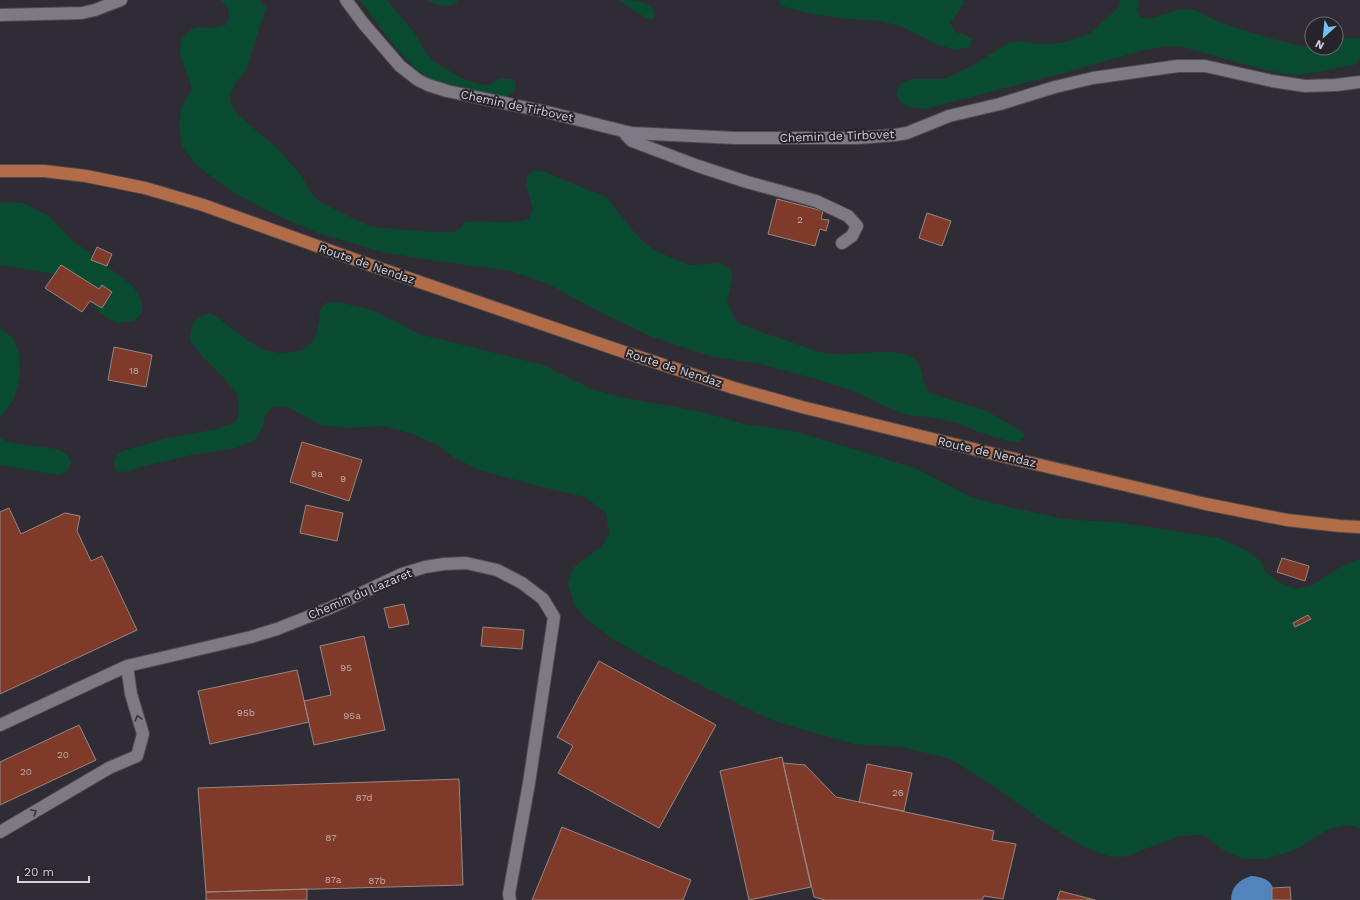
<svg xmlns="http://www.w3.org/2000/svg" width="1360" height="900" font-family="'Work Sans',sans-serif">
<style>
.green{fill:#094b31}
.water{fill:#5184ba}
.building{fill:#7f3a29;stroke:#958885}
.lines{fill:none;stroke-linecap:round;stroke-linejoin:round}
.minor-casing{stroke:#4d4a50;stroke-width:14}
.major-casing{stroke:#4d4a50;stroke-width:14}
.minor{stroke:#7e7983;stroke-width:12}
.major{stroke:#b26c48;stroke-width:12}
.oneway{stroke:#3c3841}
.labels{text-anchor:middle;stroke-width:4;stroke-linejoin:round;paint-order:stroke}
.number-label{font-size:10px;fill:#bfacac}
.street-label{font-size:12px;fill:#d4d2d7;stroke:#26232b}
</style>
<rect width="100%" height="100%" fill="#302c35"/>
<path class="green" d="M 220,0 L 259,0 L 266,7 L 246,70 L 235,84 L 230,97 L 231,105 L 238,115 L 276,147 L 300,174 L 312,194 L 320,202 L 371,227 L 431,232 L 454,232 L 461,228 L 465,222 C 486,219 508,226 529,219 L 533,210 L 526,183 L 527,175 L 535,171 L 546,172 L 561,179 L 606,197 L 640,239 L 654,250 L 688,265 L 722,263 L 732,271 L 732,280 L 727,300 L 734,318 L 740,324 C 758,331 776,337 794,343 C 807,348 822,354 835,354 C 856,356 897,346 913,358 C 923,365 922,383 929,393 L 987,411 L 1024,433 L 1024,437 L 1019,442 L 1008,441 L 979,432 L 958,423 L 930,417 L 908,415 L 889,408 L 854,391 L 816,379 L 760,364 L 710,356 L 650,336 L 602,313 L 546,283 L 511,271 L 437,261 L 382,252 L 321,234 L 276,215 L 233,192 L 196,165 L 182,146 L 179,125 L 182,106 L 191,91 L 191,86 L 180,54 L 181,40 L 192,29 L 198,27 L 213,28 L 226,25 L 229,18 L 228,7 Z
M 360,0 L 387,0 L 401,17 L 414,32 L 424,50 L 434,62 L 463,79 L 479,84 L 490,85 C 498,77 504,78 515,80 L 516,89 L 505,98 L 436,83 L 416,69 L 395,47 Z
M 427,0 L 457,0 L 457,3 C 447,8 436,5 427,0 Z
M 619,0 C 632,0 657,0 654,19 L 647,19 Z
M 779,0 L 962,0 L 964,3 L 950,23 L 955,32 L 966,35 L 972,39 L 970,47 L 955,50 L 936,44 L 903,27 L 881,21 L 849,19 L 817,15 L 781,6 Z
M 1120,0 L 1139,0 L 1137,11 L 1141,18 C 1157,21 1172,8 1186,9 C 1198,9 1207,17 1217,21 C 1246,32 1276,40 1306,47 L 1312,46 L 1312,48 L 1336,48 L 1336,42 L 1347,38 L 1358,38 L 1360,40 L 1360,59 L 1354,65 L 1300,75 L 1281,73 L 1254,67 L 1187,48 L 1167,46 L 1144,50 L 1071,71 L 925,109 L 909,107 L 900,102 L 896,93 L 901,83 L 913,79 L 943,79 L 972,66 L 1008,43 L 1020,41 L 1038,44 L 1062,43 L 1091,33 L 1119,7 Z
M 0,202 L 23,203 L 49,216 L 71,239 L 133,286 L 142,301 L 142,313 L 134,321 L 117,323 L 100,313 L 86,293 L 62,276 L 38,271 L 0,265 Z
M 339,302 L 375,311 L 419,334 L 543,365 L 589,388 L 620,397 L 702,412 L 744,424 L 793,431 L 873,455 L 917,469 L 971,497 L 996,504 L 1064,519 L 1123,523 L 1219,538 L 1246,550 L 1260,561 L 1266,572 L 1280,583 L 1296,589 L 1313,585 L 1337,569 L 1360,559 L 1360,829 L 1354,826 L 1344,825 L 1327,830 L 1297,849 L 1266,859 L 1243,859 L 1220,848 L 1208,838 L 1200,835 L 1180,836 L 1124,857 L 1108,856 L 1080,845 L 1041,820 L 991,784 L 950,759 L 902,747 L 854,744 L 777,722 L 755,712 L 648,659 L 610,637 L 586,619 L 574,604 L 568,583 L 574,567 L 601,547 L 609,534 L 606,513 L 585,497 L 554,490 L 483,471 L 456,459 L 438,445 L 413,434 L 383,426 L 348,428 L 321,425 L 288,407 L 273,406 L 265,415 L 263,426 L 256,439 L 236,448 L 191,455 L 144,466 L 126,472 L 116,471 L 114,462 L 118,454 L 126,450 L 164,439 L 217,429 L 236,422 L 239,411 L 237,394 L 224,378 L 204,358 L 190,340 C 192,323 193,319 209,313 L 217,317 L 248,341 L 264,350 L 280,353 L 301,351 L 314,341 L 319,323 L 320,311 L 326,303 Z
M 0,328 L 13,338 L 19,354 L 20,376 L 13,401 L 0,418 Z
M 0,438 L 11,443 L 57,449 L 67,454 L 71,463 L 67,471 L 59,475 L 0,465 Z"/>
<path class="water" d="M 1251,876 C 1268,877 1274,883 1276,900 L 1231,900 C 1231,887 1239,880 1251,876 Z"/>
<path class="building" d="M 777,199 L 823,211 L 821,219 L 829,220 L 826,231 L 820,229 L 815,246 L 768,234 Z
M 927,213 L 951,221 L 942,246 L 919,238 Z
M 97,247 L 112,254 L 107,266 L 91,260 Z
M 61,265 L 99,289 L 102,285 L 112,292 L 102,308 L 90,301 L 82,312 L 45,288 Z
M 114,347 L 152,355 L 146,387 L 108,380 Z
M 302,442 L 362,460 L 349,501 L 290,482 Z
M 306,505 L 343,513 L 337,541 L 300,533 Z
M 9,508 L 21,534 L 65,513 L 80,516 L 77,531 L 91,561 L 102,556 L 137,630 L 0,694 L 0,512 Z
M 1282,558 L 1309,566 L 1305,581 L 1277,572 Z
M 404,604 L 409,624 L 389,628 L 384,608 Z
M 1308,615 L 1311,619 L 1295,627 L 1293,623 Z
M 483,627 L 524,630 L 522,649 L 481,646 Z
M 364,636 L 385,730 L 314,745 L 304,701 L 331,695 L 320,646 Z
M 599,661 L 716,725 L 659,828 L 558,773 L 573,746 L 557,737 Z
M 297,670 L 309,722 L 210,744 L 198,691 Z
M 79,725 L 96,760 L 0,805 L 0,762 Z
M 782,757 L 811,887 L 749,900 L 720,771 Z
M 783,763 L 805,765 L 836,797 L 994,831 L 992,840 L 1016,844 L 1003,899 L 984,896 L 982,900 L 825,900 L 814,897 Z
M 867,764 L 912,773 L 904,811 L 859,802 Z
M 459,779 L 463,885 L 206,892 L 198,788 Z
M 562,827 L 691,880 L 683,900 L 532,900 Z
M 1290,887 L 1291,900 L 1272,900 L 1272,888 Z
M 307,889 L 307,900 L 206,900 L 206,892 Z
M 1060,891 L 1095,900 L 1057,900 Z"/>
<g class="lines">
<g class="minor-casing">
<path id="minor" d="M 346,0 L 363,23 L 400,66 L 418,80 L 428,85 L 447,91 L 547,112 L 631,133 L 735,138 L 858,138 L 895,135 L 907,133 L 949,116 L 1000,104 L 1055,87 L 1093,78 L 1178,66 L 1205,66 L 1272,81 L 1305,86 L 1336,85 L 1360,82
M 0,15 L 82,13 L 95,10 L 121,0
M 626,132 L 626,135 L 632,141 L 698,166 L 747,182 L 816,201 L 848,216 L 857,226 L 852,236 L 842,243
M 0,725 L 127,666 L 251,637 L 277,629 L 330,608 L 402,574 L 425,567 L 444,564 L 466,563 L 497,570 L 522,583 L 543,599 L 554,617 L 529,783 L 509,894 L 510,900
M 0,832 L 109,768 L 137,756 L 143,734 L 131,694 L 127,666"/>
</g>
<g class="major-casing">
<path id="major" d="M 0,171 L 44,171 L 86,176 L 145,188 L 203,205 L 370,265 L 621,351 L 734,388 L 802,407 L 1002,456 L 1206,504 L 1287,520 L 1340,526 L 1360,527"/>
</g>
<use href="#minor" class="minor"/>
<use href="#major" class="major"/>
</g>
<defs><path id="oneway-chevron" d="M-2-3.5L2.5 0L-2 3.5" fill="none" stroke-width="1.6" stroke-linecap="round" stroke-linejoin="round"/></defs>
<g class="oneway">
<use href="#oneway-chevron" transform="translate(138 718) rotate(-106)"/>
<use href="#oneway-chevron" transform="translate(34 812) rotate(-30)"/>
</g>
<g class="labels">
<g class="number-label">
<text x="800" y="223">2</text>
<text x="134" y="374">18</text>
<text x="317" y="477">9a</text>
<text x="343" y="482">9</text>
<text x="346" y="671">95</text>
<text x="246" y="716">95b</text>
<text x="352" y="719">95a</text>
<text x="63" y="758">20</text>
<text x="26" y="775">20</text>
<text x="898" y="796">26</text>
<text x="364" y="801">87d</text>
<text x="331" y="841">87</text>
<text x="333" y="883">87a</text>
<text x="377" y="884">87b</text>
</g>
<g class="street-label">
<text transform="translate(517 106) rotate(12)" y="4">Chemin de Tirbovet</text>
<text transform="translate(837 136) rotate(-2)" y="4">Chemin de Tirbovet</text>
<text transform="translate(367 264) rotate(19)" y="4">Route de Nendaz</text>
<text transform="translate(674 368) rotate(18)" y="4">Route de Nendaz</text>
<text transform="translate(987 452) rotate(13)" y="4">Route de Nendaz</text>
<text transform="translate(360 594) rotate(-23)" y="4">Chemin du Lazaret</text>
</g>
</g>
<g transform="translate(1324 36) rotate(207)"><circle r="19" fill="#26232b" stroke="#6c6970"/>
<path d="M0-3L7 15L0 10L-7 15Z" fill="#78bff7"/>
<text y="-6" font-size="11" font-weight="bold" text-anchor="middle" fill="#d4d2d7">N</text>
</g>
<path d="M18 876v6h71v-6" fill="none" stroke="#d4d2d7" stroke-width="2"/>
<text x="24" y="876" font-size="12" fill="#d4d2d7" stroke="#26232b" stroke-width="3" paint-order="stroke">20 m</text>
</svg>
